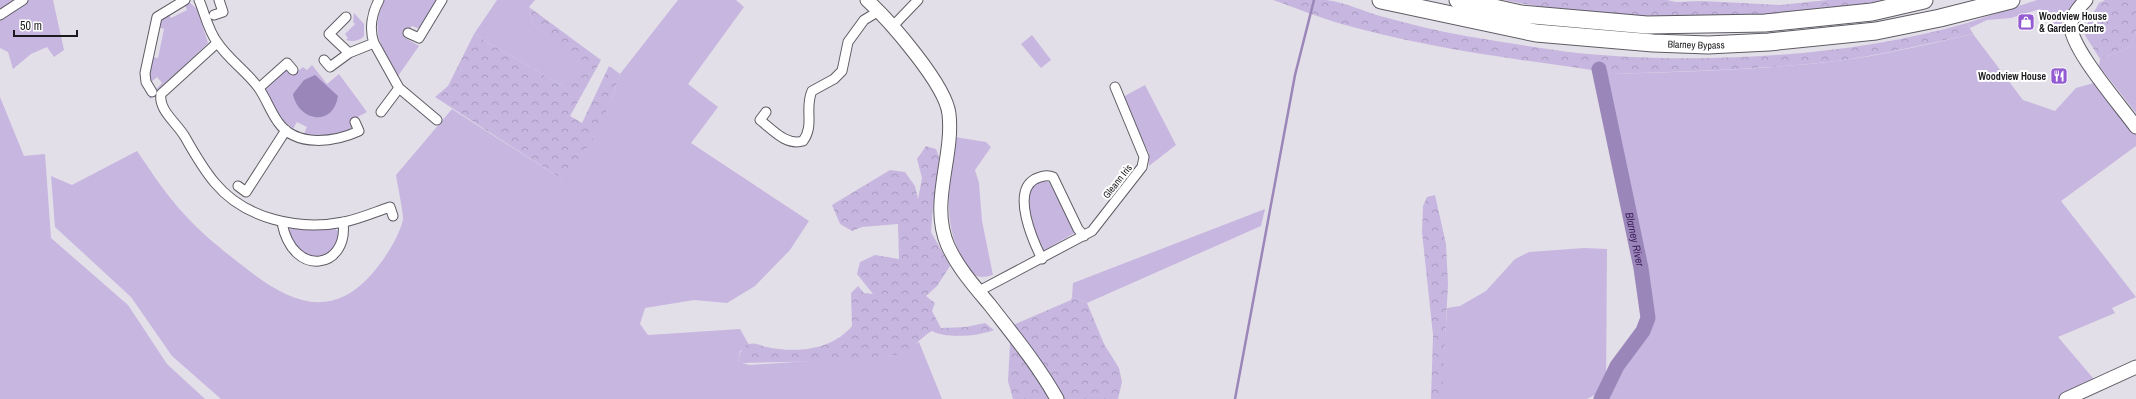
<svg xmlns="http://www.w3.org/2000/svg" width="2136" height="399" font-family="'Archivo Narrow',sans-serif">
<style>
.grass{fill:#c7b6e0}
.forest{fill:url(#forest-crowns)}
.water{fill:#9b86b9}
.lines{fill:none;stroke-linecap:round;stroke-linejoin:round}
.stream{stroke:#9b86b9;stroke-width:2.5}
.river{stroke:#9b86b9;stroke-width:15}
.street-casing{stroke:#5f5c64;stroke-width:11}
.secondary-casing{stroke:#5f5c64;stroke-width:15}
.highway-casing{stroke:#5f5c64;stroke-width:19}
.street{stroke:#fff;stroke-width:9}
.secondary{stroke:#fff;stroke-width:13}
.highway{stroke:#fff;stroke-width:17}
.labels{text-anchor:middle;stroke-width:4;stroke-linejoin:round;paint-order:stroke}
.poi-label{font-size:10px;font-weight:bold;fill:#1b1a1d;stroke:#fff;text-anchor:start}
.street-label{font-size:10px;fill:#1b1a1d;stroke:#fff}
.water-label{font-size:11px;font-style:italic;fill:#3d1e5c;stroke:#fff}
</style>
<defs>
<pattern id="forest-crowns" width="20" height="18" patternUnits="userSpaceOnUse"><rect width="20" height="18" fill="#c7b6e0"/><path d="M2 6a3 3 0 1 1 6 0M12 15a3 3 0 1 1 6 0" fill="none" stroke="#aa9cc0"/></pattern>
</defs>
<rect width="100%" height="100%" fill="#e3dfe8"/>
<path class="grass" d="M 0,0 L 15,0 L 0,10 Z
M 29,0 L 53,0 L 64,50 L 54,57 L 47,47 L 31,54 L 13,69 L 8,52 L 0,48 L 0,18 Z
M 384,0 L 438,0 L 420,29 L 412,26 L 404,37 L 419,46 L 398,76 C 381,48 370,33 384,0 Z
M 497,0 L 535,0 L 529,7 L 532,23 L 582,66 L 561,85 L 474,34 Z
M 678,0 L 736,0 L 744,7 L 688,84 L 718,107 L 691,143 L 809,221 L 790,250 L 755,286 L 727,303 L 694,300 L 645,308 L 640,324 L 648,335 L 740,329 L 749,345 L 740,351 L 738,362 L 750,365 L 896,355 L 919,342 L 942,399 L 221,399 L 172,356 L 131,297 L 55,227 L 51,176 L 72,185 L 137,151 C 152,173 167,196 185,215 C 201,233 220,248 239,263 C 282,297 326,325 371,275 C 384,260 398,239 403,220 C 404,215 397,183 396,175 L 452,109 L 562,179 L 612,99 L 620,74 Z
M 2037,0 L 2078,0 L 2058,28 L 2040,9 L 2011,18 L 1987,20 L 1970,28 L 1967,23 Z
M 190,3 L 197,9 L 208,43 L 150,99 L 149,97 L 162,83 L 157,77 L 151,82 L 149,76 L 152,57 L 158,58 L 164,29 L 158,27 L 161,20 L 168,13 L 171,18 L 187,10 L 185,5 Z
M 354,13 L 364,24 L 364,36 C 360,41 351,42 346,40 L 348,38 L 345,34 L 355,24 L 353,22 Z
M 2136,31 L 2136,113 L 2099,66 L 2100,59 L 2132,46 Z
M 1973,34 L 2023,100 L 2055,111 L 2076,88 L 2101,81 L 2136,133 L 2136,146 L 2061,201 L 2136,297 L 2112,308 L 2115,313 L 2058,337 L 2099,385 L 2062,399 L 1603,399 L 1617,366 L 1643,331 L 1648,318 L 1638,252 L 1599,69 L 1609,69 L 1611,74 C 1677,72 1743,70 1809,64 C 1863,60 1920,46 1973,34 Z
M 1032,35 L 1051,60 L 1041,68 L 1021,44 Z
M 312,65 L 327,84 L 339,74 L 367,112 L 350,121 L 354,130 C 339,138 320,137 304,134 L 307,127 L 297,122 L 293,129 L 279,116 L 265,90 L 286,70 L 292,76 L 303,67 L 307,70 Z
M 1145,85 L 1176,145 L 1149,166 L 1149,153 L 1130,116 L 1123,97 Z
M 0,97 L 24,156 L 45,154 L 51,238 L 128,305 L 167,364 L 205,399 L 0,399 Z
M 955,137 L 986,142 L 991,147 L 975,170 L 979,183 L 982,221 L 993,275 C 977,280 972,275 964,261 C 939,219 952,183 955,137 Z
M 1043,181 L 1049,182 L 1076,232 L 1043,251 L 1039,249 C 1034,228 1024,207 1032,186 Z
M 1265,209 L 1261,226 L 1087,303 L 1072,297 L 1073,283 Z
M 334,228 L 340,233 L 332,250 L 324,256 L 312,258 L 298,251 L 288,232 L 290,229 Z
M 1584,248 L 1607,249 L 1606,389 L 1587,399 L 1441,399 L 1447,308 L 1460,306 L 1486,291 L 1515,259 L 1529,252 Z"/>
<path class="forest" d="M 1273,0 C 1291,0 1309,0 1326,0 C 1344,2 1363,11 1380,16 C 1409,24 1438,31 1466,36 C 1504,42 1541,49 1578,53 C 1701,65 1849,57 1967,23 L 1973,34 C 1921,45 1861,60 1808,64 C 1743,70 1677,72 1611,74 L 1609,69 L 1594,66 L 1592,70 C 1507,58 1421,47 1338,23 C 1315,16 1296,8 1273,0 Z
M 1504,0 L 1667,0 L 1676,2 L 1702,1 L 1780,5 L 1827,0 L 1892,0 C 1763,19 1632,26 1504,0 Z
M 2105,0 L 2136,0 L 2136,31 L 2132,46 L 2100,59 L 2083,32 L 2099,3 Z
M 529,7 L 601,60 L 570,116 L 582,123 L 609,66 L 620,74 L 612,99 L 591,143 L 562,179 L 435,97 L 448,86 L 474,34 L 561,85 L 581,66 L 532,23 Z
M 926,146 L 936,149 L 941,162 L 933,205 L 931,232 L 950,266 L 937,286 L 926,296 L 935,303 L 932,311 L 941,328 L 966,327 L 985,323 L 994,330 C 980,336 946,339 932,331 C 918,339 912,352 896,355 L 831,361 L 738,363 C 739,357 740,350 745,346 C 752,341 759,345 766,347 C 796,353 831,351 852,326 L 851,293 L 858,286 L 864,293 L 873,294 L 857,274 L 860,262 L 875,255 L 899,259 L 898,224 L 862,227 L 852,231 L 840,224 L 832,205 L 890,170 L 905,172 L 915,186 L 918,199 L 922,178 L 917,159 Z
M 1435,195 L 1446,244 L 1448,284 L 1442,399 L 1431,399 L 1433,335 L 1422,232 L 1423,206 L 1427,197 Z
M 1072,297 L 1087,303 L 1104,344 L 1119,368 L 1122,382 L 1118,399 L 1013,399 L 1008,381 L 1011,326 L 1071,300 Z"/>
<path class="water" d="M 315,75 L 338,96 C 333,128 298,121 293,94 L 304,80 Z"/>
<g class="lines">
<path class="stream" d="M 1235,399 L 1295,75 L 1314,0"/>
<path class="river" id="s1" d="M 1599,69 L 1641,268 L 1648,318 L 1643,331 L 1617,366 L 1601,399"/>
<g class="street-casing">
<path id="street" d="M 199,0 C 205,14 208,30 217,42 C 228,59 246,71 258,87 C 266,98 270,111 278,122 C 296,148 335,142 359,131 L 355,122
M 379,0 C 372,13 369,29 374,43 L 399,88 L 437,120
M 0,15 L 23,0
M 214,15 L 223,12 L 219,0
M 346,17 L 329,34 L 349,53
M 893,26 L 918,0
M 408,33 L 419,38 L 442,0
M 217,43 L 161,94 C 158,110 177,123 185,137 C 194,153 203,169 215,183 C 245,219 299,231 344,222 C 359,219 375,212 390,207 L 393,216
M 324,60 L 330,67 L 349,53 L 374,43
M 259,88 L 287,63 L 293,70
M 152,92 L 146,82 L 145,73 L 157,17 L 185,0
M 381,112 L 399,88
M 766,112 L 760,120 C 773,130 786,146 803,141 C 815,125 804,108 812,91 L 834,79 L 842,71 L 848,42 L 864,20 L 879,11
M 238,186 L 246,192 L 286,130
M 282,223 C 293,279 349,269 343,222
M 1042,259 C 1033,241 1011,192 1035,179 C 1041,176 1047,174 1053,177 L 1078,229 L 1084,236
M 979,291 L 1092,231 L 1142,167 L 1144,157 L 1115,87"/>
</g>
<g class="secondary-casing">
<path id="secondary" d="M 867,0 C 889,20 946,85 949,114 C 954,158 929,203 948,246 C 958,268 975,287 990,305 C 1014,336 1038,365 1057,399
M 2086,0 C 2080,6 2073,15 2071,23 C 2067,45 2122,107 2136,127
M 2066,399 L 2136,367"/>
</g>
<g class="highway-casing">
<g id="highway">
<path id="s2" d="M 1381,0 L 1536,33 L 1653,43 L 1708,45 L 1769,42 L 1876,31 L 1940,18 L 2011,0"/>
<path d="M 1458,0 L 1521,14 L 1647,25 L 1765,23 L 1872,12 L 1924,0"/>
</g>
</g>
<use href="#street" class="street"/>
<use href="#secondary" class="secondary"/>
<use href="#highway" class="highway"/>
</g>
<defs>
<g id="shop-square" transform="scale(0.9)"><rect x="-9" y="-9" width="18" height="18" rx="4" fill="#935ad1" stroke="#fff"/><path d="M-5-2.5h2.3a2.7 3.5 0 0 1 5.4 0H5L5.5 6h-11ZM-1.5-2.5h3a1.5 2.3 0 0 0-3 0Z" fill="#fff"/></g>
<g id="restaurant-square" transform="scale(0.9)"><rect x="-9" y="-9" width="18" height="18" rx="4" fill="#935ad1" stroke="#fff"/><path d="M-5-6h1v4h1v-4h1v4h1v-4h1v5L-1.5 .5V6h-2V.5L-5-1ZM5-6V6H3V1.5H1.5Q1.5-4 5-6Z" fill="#fff"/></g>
</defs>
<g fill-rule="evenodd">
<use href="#shop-square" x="2026" y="22"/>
<use href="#restaurant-square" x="2059" y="76"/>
</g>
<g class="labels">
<g class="poi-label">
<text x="2039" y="20">Woodview House<tspan x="2039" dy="12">&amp; Garden Centre</tspan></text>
<text x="2046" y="80" text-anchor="end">Woodview House</text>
</g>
<g class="street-label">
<text dy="4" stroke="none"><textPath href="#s2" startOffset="319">Blarney Bypass</textPath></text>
<text transform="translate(1117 181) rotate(-52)" y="4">Gleann Iris</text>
</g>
<g class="water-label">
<text dy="4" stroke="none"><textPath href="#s1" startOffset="174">Blarney River</textPath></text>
</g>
</g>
<path d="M14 30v6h63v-6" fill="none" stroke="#1b1a1d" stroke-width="2"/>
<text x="20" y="30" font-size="12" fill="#1b1a1d" stroke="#ffffff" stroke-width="3" paint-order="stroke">50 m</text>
</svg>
